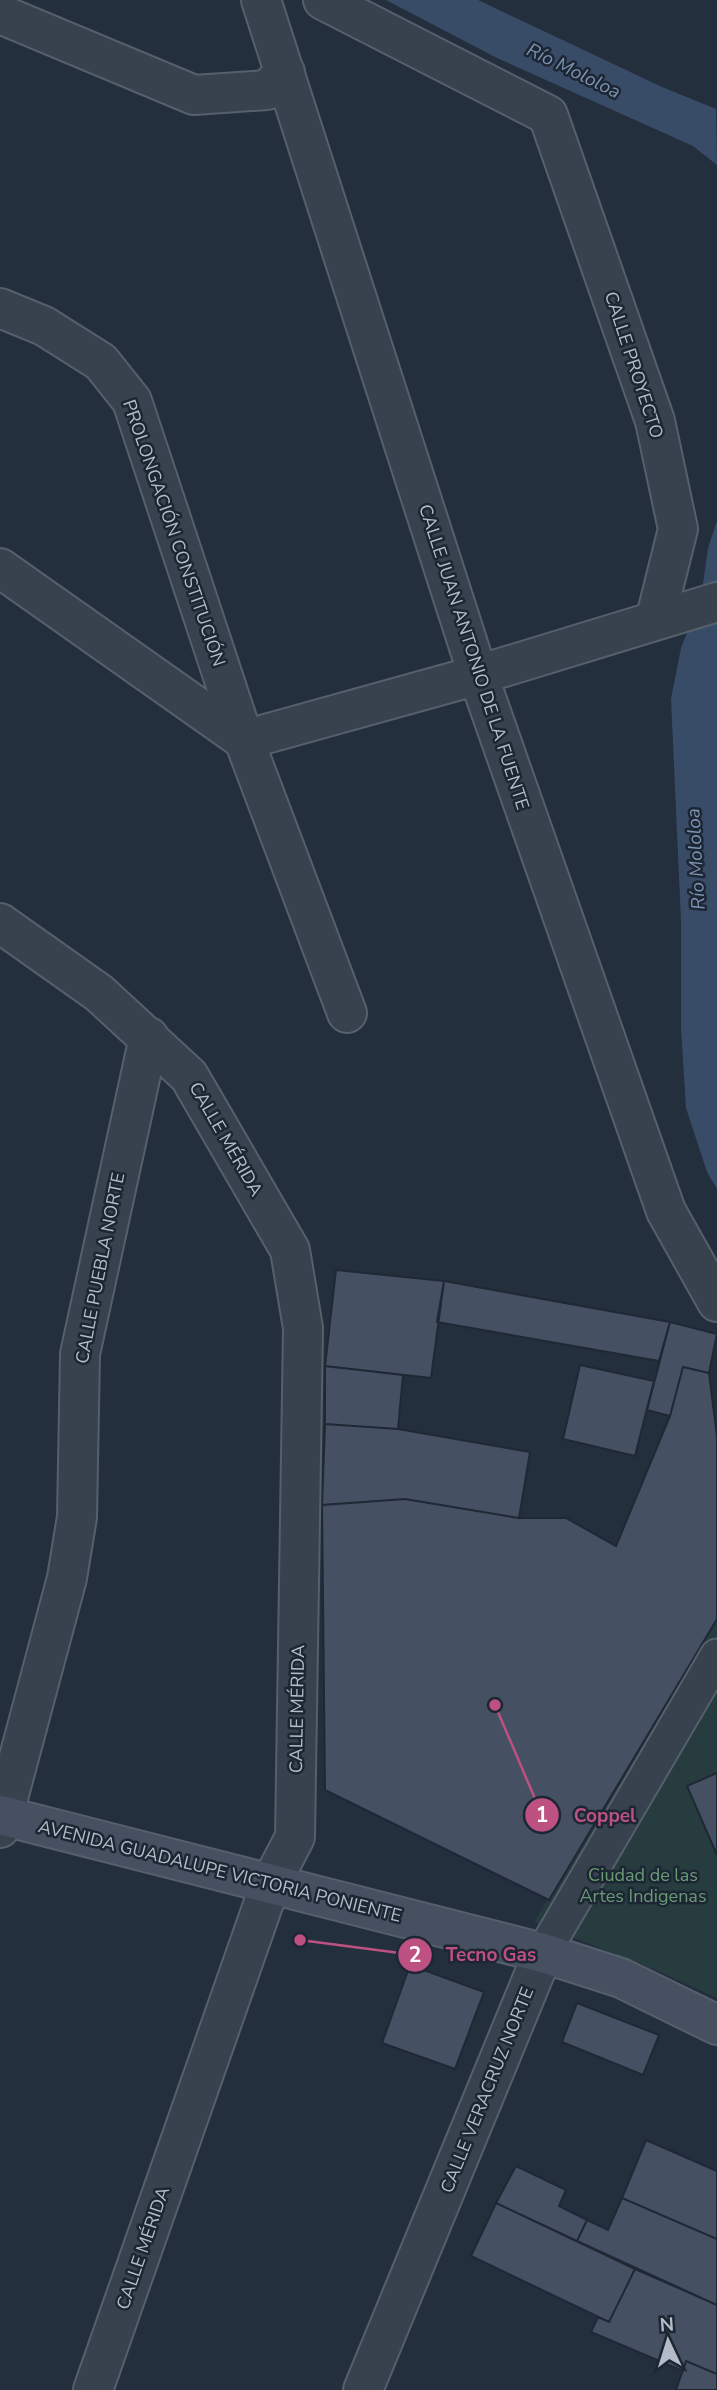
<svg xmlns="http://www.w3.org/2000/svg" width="717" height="2390" font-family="'Nunito Sans',sans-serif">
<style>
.green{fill:#263c3f}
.water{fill:#394c67}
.building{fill:#455162;stroke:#1f2835;stroke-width:2}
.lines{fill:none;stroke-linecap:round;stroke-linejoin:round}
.pedestrian-casing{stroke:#565f6c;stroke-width:37}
.minor-casing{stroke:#565f6c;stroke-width:42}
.secondary-casing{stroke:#565f6c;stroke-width:42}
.pedestrian{stroke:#38414e;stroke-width:33}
.minor{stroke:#38414e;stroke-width:38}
.secondary{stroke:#465061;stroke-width:38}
.labels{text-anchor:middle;stroke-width:5;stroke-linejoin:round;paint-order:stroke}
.street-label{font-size:18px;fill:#b4bcc9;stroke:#1d2633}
.park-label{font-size:18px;fill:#6b9a76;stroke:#1d2633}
.water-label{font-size:19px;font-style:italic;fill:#7c92b1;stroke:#1d2633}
.leader{fill:none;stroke:#bd5182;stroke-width:2.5}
.callout-dot{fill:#bd5182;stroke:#1d2633;stroke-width:2.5}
.mark-label{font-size:21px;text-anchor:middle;font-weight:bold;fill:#fff}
.callout-label{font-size:19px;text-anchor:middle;font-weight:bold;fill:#bd5182;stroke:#1d2633;stroke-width:5;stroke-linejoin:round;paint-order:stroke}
</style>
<rect width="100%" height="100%" fill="#242f3e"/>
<path class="green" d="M 717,1619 L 717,1998 L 656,1970 L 534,1922 Z"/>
<path class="water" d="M 386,0 L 478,0 L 662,87 L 716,109 L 717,165 L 693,146 L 497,58 Z
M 717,521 L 717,1189 L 707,1172 L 686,1108 L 681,1027 L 681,920 L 671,699 L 681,648 L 701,598 L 708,548 Z"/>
<path class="building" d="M 336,1270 L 444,1281 L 431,1378 L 325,1366 Z
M 444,1281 L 670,1322 L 659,1361 L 437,1322 Z
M 670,1322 L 717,1334 L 709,1373 L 683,1367 L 670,1416 L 647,1410 Z
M 580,1365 L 654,1381 L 635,1456 L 563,1439 Z
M 325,1366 L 403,1375 L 398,1429 L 325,1424 Z
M 683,1367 L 709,1373 L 717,1437 L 717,1619 L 549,1900 L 325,1790 L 322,1505 L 405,1499 L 519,1518 L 566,1518 L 616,1546 L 670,1416 Z
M 325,1424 L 398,1429 L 530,1452 L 519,1518 L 405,1499 L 322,1505 Z
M 717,1773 L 717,1855 L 687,1786 Z
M 410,1965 L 484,1992 L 455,2069 L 382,2043 Z
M 577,2003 L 659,2035 L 643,2075 L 562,2042 Z
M 646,2140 L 717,2171 L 717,2239 L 622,2198 Z
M 516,2166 L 566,2190 L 559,2206 L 587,2220 L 577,2241 L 496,2203 Z
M 622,2198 L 717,2239 L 717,2305 L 577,2241 L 587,2220 L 608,2230 Z
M 496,2203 L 635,2269 L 609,2322 L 471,2256 Z
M 635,2269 L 717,2305 L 717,2374 L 686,2361 L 683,2371 L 591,2332 L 598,2317 L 609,2322 Z
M 686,2361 L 717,2374 L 717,2390 L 676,2390 Z"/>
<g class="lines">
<g class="pedestrian-casing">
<path id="pedestrian" d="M 543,1953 L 717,1656"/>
</g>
<g class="minor-casing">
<path id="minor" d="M 261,0 L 478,675 L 666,1211 L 717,1302
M 323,0 L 548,115 L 655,421 L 678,529 L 655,621
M 0,14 L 194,95 L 267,90 L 285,72
M 0,308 L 44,326 L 101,362 L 132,401 L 244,740 L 347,1013
M 0,568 L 244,740 L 478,675 L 717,602
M 0,923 L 99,993 L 189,1076 L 290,1250 L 303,1328 L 295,1837 L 270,1885 L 93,2390
M 0,1828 L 67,1578 L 77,1517 L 80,1354 L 149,1037
M 363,2390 L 543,1953"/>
</g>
<g class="secondary-casing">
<path id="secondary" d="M 0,1815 L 543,1953 L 621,1978 L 717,2025"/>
</g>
<use href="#pedestrian" class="pedestrian"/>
<use href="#minor" class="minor"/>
<use href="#secondary" class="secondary"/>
</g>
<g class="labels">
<g class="street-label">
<text transform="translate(634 365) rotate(72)" y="6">CALLE PROYECTO</text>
<text transform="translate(174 533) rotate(71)" y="6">PROLONGACIÓN CONSTITUCIÓN</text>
<text transform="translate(474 657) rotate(72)" y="6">CALLE JUAN ANTONIO DE LA FUENTE</text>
<text transform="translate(226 1139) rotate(60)" y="6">CALLE MÉRIDA</text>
<text transform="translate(100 1268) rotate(-79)" y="6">CALLE PUEBLA NORTE</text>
<text transform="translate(297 1709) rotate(-89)" y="6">CALLE MÉRIDA</text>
<text transform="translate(220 1871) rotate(14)" y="6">AVENIDA GUADALUPE VICTORIA PONIENTE</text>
<text transform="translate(487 2090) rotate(-68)" y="6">CALLE VERACRUZ NORTE</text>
<text transform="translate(143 2248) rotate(-71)" y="6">CALLE MÉRIDA</text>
</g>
<g class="park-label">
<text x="643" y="1881">Ciudad de las<tspan x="643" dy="21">Artes Indigenas</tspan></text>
</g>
<g class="water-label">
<text transform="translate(574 70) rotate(26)" y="7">Río Mololoa</text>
<text transform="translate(695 859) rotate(-93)" y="7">Río Mololoa</text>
</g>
</g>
<path class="leader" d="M495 1705L542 1815M300 1940L415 1955"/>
<g class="callout-dot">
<circle cx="495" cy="1705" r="7"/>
<circle cx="300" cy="1940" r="7"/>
<circle cx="542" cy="1815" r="18"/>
<circle cx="415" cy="1955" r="18"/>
</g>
<g class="mark-label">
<text x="542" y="1822">1</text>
<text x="415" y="1962">2</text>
</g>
<g class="callout-label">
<text x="605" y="1822">Coppel</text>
<text x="491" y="1961">Tecno Gas</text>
</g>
<g transform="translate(668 2341) rotate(356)" stroke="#1d2633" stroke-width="5" paint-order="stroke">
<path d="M0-5L12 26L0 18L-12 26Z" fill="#b4bcc9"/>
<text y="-10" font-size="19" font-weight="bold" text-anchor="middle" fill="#b4bcc9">N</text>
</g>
</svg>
